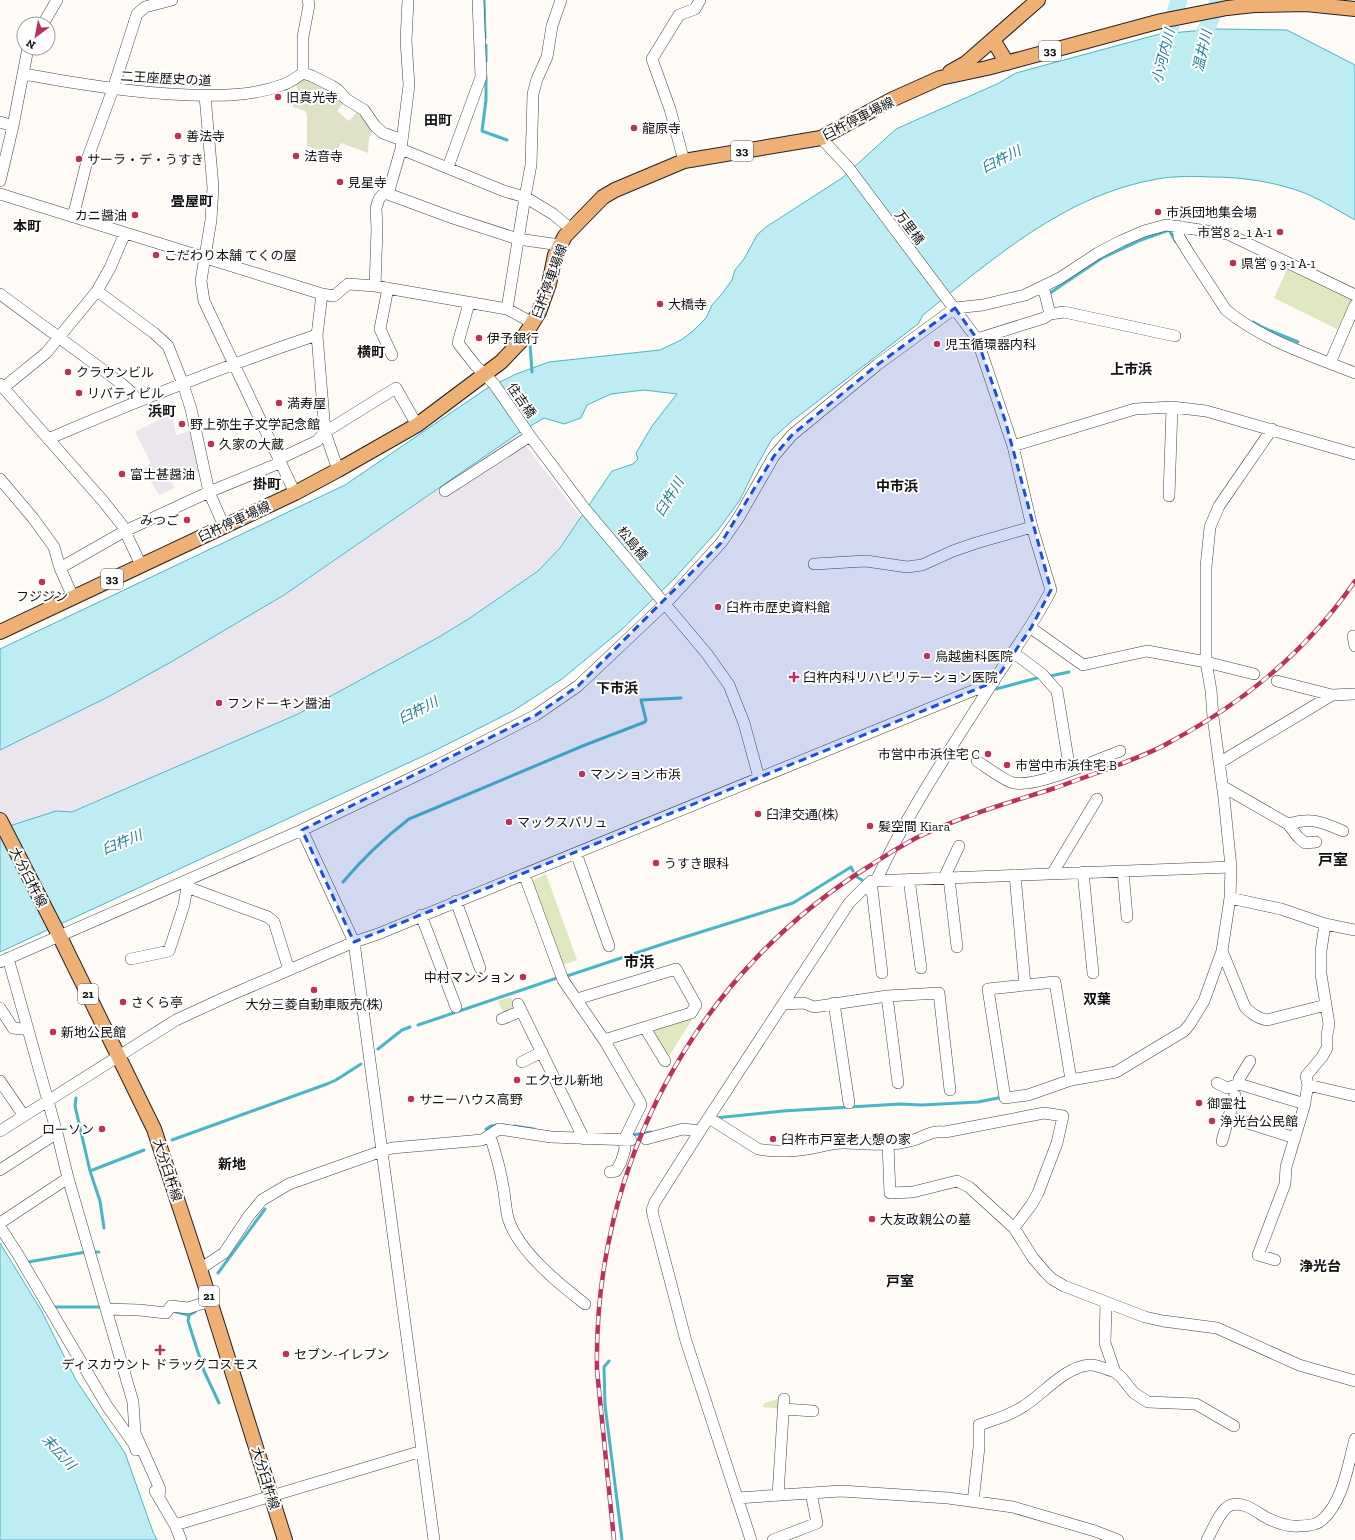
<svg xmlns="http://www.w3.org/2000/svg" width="1355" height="1540" font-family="'Zilla Slab','Noto Sans JP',serif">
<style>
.industrial{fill:#ebe6ee}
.green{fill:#dfe8c0}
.cemetery{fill:#dfe1c6}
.water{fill:#bdedf3;stroke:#49b5c5}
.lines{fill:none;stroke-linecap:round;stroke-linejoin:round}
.stream{stroke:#49b5c5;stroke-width:3}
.river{stroke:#bdedf3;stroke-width:17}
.minor-casing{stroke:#444;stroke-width:12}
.major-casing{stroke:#222;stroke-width:16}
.minor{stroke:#fff;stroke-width:11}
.major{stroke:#efb075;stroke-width:14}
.rail-casing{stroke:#b9315c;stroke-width:4.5}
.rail{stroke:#fff;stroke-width:3;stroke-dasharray:9;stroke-linecap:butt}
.marked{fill:#1d4ed8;fill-opacity:0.2;stroke:#1d4ed8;stroke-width:3;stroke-dasharray:8 5;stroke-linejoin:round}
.poi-dot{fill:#b9315c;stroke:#fff;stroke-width:1.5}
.labels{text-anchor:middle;stroke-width:4;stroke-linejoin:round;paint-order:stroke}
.shield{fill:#fff;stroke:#585858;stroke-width:1}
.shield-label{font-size:12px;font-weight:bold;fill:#111}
.street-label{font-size:13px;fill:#111;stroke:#fff}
.poi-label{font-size:13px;fill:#111;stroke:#fff;text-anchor:start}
.water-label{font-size:14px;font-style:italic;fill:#208195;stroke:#fff}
.neighbourhood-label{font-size:14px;font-weight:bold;fill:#111;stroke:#fff}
.quarter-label{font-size:15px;font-weight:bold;fill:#111;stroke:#fff}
</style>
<rect width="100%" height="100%" fill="#fefaf5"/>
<path class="industrial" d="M 168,415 L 170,419 L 173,418 L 176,435 L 194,430 L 203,469 L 172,482 L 175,488 L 159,495 L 143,469 L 151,463 L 135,432 Z
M 517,434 L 581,518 L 560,548 L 538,571 L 470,618 L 439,637 L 298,714 L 72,812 L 56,811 L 0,829 L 0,750 L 108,697 L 171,662 L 284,595 Z"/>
<path class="green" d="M 1288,267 L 1353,299 L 1339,330 L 1274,298 Z
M 546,874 L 577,960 L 562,965 L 532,881 Z
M 511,997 L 516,1010 L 504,1014 L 498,1001 Z
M 694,1016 L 668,1058 L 652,1033 L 654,1028 Z
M 782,1398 L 781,1409 L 763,1407 L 764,1403 Z"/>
<path class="cemetery" d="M 303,78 L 331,89 L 344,102 L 337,111 L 349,121 L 359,110 L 374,130 L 369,138 L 368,153 L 341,143 L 335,156 L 307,146 L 307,115 L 305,111 L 293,107 L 292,95 L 298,90 L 296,86 Z"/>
<path class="water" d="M 1216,29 L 1287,30 L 1355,65 L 1355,220 C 1339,211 1323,201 1307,194 C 1277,182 1243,177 1211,177 C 1194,176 1175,176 1157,179 C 1065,195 994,258 923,315 L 918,324 L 792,421 L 772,439 L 755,469 L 740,500 L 718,530 L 674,579 L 620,631 L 562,679 L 513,711 L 434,751 L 0,952 L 0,829 L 56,811 L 72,812 L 298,714 L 439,637 L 470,618 L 538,571 L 560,548 L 612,471 L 633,464 L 638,459 L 636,453 L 652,426 L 677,394 L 644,390 L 611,394 L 587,405 L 581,418 L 564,424 L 544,418 L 517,434 L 284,595 L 171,662 L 108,697 L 0,750 L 0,649 L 345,485 L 486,389 L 516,374 L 549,362 L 660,350 L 681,340 L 693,331 L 706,318 L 712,305 L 721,295 L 732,280 L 735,270 L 744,259 L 757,235 L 766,227 L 842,178 L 896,129 L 999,83 L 1016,73 L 1160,34 Z
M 0,1243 L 41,1310 L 76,1380 L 125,1453 L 153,1532 L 157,1540 L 0,1540 Z"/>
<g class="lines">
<path class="stream" d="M 484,0 L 485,38
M 486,45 L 486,61
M 486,76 L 486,100 L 482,131 L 507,140
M 1050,293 L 1102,258 L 1141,240 L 1169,230 L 1176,242
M 1253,322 L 1264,328 L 1298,342
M 530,344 L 532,372
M 1050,676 L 1069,672
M 996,689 L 1037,678
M 857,877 L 862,880
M 343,882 C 364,857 383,839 409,819 L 585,745 L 645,722 L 646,720 L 641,700 L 681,698
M 567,976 L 666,943 L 793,903 L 851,867 L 853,871
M 418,1025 L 557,978
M 378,1049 L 402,1030 L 410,1027
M 76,1098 L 75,1106 L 90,1171 L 100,1201 L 104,1228
M 715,1118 L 783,1111 L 900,1104 L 922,1105 L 978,1102 L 998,1098
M 514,1126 L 534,1129
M 486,1129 L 491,1126 L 499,1125
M 632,1135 L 651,1132
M 172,1140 L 327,1084 L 336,1080 L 361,1064
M 90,1171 L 144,1150
M 94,1252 L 99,1252
M 28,1262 L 86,1252
M 218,1273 L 265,1209
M 54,1307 L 101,1307
M 176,1312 L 189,1315 L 195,1312
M 189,1315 L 188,1321 L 204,1371 L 219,1403
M 609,1361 L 604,1367 L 605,1405 L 622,1540"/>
<path class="river" d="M 1201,52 L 1204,34 L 1219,0
M 1162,55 L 1179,0"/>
<g class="minor-casing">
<path id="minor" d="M 43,24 L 57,0
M 303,73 L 312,76 L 332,86 L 338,90 L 346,99 L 364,110 L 375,126 L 383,133 L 402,140
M 303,73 L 303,37 L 309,5 L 308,0
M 24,74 C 79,84 133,93 189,95 C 220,96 253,96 282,85 C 290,83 297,77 303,73
M 205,96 L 213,187 L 211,220 L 201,281 L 204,301 L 295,493
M 0,122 L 13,126
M 821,138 L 848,167 L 977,339 L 1013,446 L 1032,527 L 1051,590 C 1035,623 1013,651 993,682 C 952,747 908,811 876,881
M 401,149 L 504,191 L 525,197 L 553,214 L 571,229
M 684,161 L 670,109 L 652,59 L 679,15 L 695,9 L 700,0
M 448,167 L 481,77 L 478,0
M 0,181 L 13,126 L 28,48
M 0,194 L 322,294 L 334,296 L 348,284 L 375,286 L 507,309 L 533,323
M 388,194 L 401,149 L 409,85 L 406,41 L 408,0
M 73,217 L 88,157 L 113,89 L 137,14 L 145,7 L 172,0
M 1178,226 L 1179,237 L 1190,255 L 1226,310 C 1262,340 1312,356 1355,373
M 375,286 L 377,229 L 376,208 L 379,199 L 383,194 L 388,194 L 453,218 L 518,239 L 560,245
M 1043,286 L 1050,314
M 388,288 L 380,329 L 392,355
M 97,291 L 154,333 L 168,346 L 183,384 L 191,409 L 209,492 L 224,526
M 0,294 L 122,384 L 132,393 L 137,401
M 322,294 L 317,335 L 325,432 L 338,470
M 469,303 L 458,343 L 475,365 L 494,384 L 530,436 L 585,509 L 707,654 L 729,685 L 744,723 L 759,778
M 507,309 L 525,197 L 531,165 L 533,94 L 537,79 L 547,57 L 552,26 L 561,0
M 977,339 L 1044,318 L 1050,314 L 1064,312 L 1175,336
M 1330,363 L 1355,305
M 0,384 L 103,501 L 122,525 L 141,565
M 3,388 L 46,353 L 97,291 L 110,268 L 125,233
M 48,439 C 137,401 226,365 317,335
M 1013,446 L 1135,409 L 1172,407 L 1206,411 L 1355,454
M 0,479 L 33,518 L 54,547 L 60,568 L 73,597
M 445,491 L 530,436
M 1169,496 L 1172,407
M 814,564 L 866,561 L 907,567 L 922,565 L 953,551 L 976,543 L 1032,527
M 60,568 L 125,531 L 209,492 L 277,464 L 279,459 L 317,441 L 325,432 L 396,388 L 417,425
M 1031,628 L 1083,665 L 1147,651 L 1206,662 L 1254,674
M 1355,636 L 1353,636 L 1355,646
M 1014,653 L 1042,674 L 1057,691 L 1070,771
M 1277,681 L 1332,695 L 1355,694
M 977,761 C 985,766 1006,782 1014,783 C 1036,788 1097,760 1120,751
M 1219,763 L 1332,695
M 1222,786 L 1288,824 L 1298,837 L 1305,843 L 1316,842
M 1288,824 C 1313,817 1321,822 1343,831
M 302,830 L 354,942 L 434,1540
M 576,853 L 609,946
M 1123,871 L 1127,917
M 1083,872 L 1093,973
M 524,874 L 563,980 L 606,1043 L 640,1102 L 641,1105 L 624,1140 L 625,1149 L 621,1162 L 616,1171 L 610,1172
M 1052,874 L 1097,799
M 1015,875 L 1025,985
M 944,878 L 959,846
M 949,878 L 957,947
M 909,879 L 921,968
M 871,881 L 882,973
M 187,887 L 268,917 L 274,922 L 289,970
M 1230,898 L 1281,909 L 1325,924 L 1355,930
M 456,901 L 480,968
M 421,915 L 456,1007
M 1222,951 L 1245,1007 C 1252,1014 1257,1018 1267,1020 L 1326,1005
M 8,958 L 57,1133 L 68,1178 L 133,1402 L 135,1433 L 160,1489 L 159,1497
M 131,959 L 169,951 L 184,905 L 187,887 L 185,882
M 0,962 L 302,830 L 430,769 L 536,715 L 578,686 L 670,599 L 721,543 L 739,517 L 774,456 L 792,435 L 877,365 L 955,308 L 983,305 L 1025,295 L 1060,278 L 1098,253 L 1121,241 L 1144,231 L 1166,225 L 1228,234 L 1355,295
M 887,996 L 898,1083
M 577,999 L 676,969 L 696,1005 L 691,1013 L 604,1040
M 834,1003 L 849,1103
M 518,1004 L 584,1139
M 784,1004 L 804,1003 L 814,1007 L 887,996 L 939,993 L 950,1090
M 0,1008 L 13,1028 L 21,1029 L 27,1028
M 502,1019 L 521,1011
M 645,1028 L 665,1061
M 1250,1061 L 1239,1079 L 1239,1084 L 1305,1104
M 522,1062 L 542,1052
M 1071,1080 L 1055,982 L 988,989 L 1005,1098 L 1028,1095 L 1071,1080 L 1116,1072 L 1184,1031 L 1190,1024 L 1204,1001 L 1222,951 L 1230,898 L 1231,867 L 1224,798 L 1213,717 L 1211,690 L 1206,662 L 1206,567 L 1210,527 L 1219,506 L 1272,429
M 0,1081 L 24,1116
M 1217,1083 L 1227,1088 L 1239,1084
M 1308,1085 L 1355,1096
M 1229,1117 L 1295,1138
M 709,1118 L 758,1149 C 776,1153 795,1151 813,1148 C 823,1146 833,1143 843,1143 C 865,1143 888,1147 910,1141 C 924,1138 929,1130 945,1132 L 1044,1113 L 1063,1116 L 1057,1143 L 1038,1193 L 1032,1204 L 1014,1228
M 0,1131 L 176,1020 L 226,997 L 354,942 L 378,934 L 994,682
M 488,1137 L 492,1142 C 496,1155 500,1168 502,1181 C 505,1193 505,1206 508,1218 C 518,1251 559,1284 585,1304
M 646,1139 L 683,1129 L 700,1131
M 1222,1141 L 1235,1095
M 888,1144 L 890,1193 L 913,1192 L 957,1181 L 969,1187 L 1014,1228 L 1033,1258 L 1045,1272 L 1052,1279 L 1064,1286 L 1145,1317 L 1163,1321 L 1217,1328 L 1299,1365 L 1355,1381
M 0,1170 L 57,1133
M 0,1223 L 68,1178
M 0,1227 L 17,1253 L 107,1406 L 134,1444 L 136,1450
M 1275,1260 L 1258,1255 L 1285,1184 L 1286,1167 L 1304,1107 L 1308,1085 L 1306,1076 L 1322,1057 L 1327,1048 L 1327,1035 L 1329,1024 L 1321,974 L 1321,951 L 1325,924
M 200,1269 L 224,1253 L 248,1217 L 262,1200 L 289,1184 L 382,1151 L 392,1148 L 482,1140 L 499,1129 L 551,1137 L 631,1140
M 106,1309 L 139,1310 L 166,1313 L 171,1306 L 188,1308 L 210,1301
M 1115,1372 L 1121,1377 L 1134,1393 L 1148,1402 L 1196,1404 L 1234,1426
M 784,1409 L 813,1411
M 155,1491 L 175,1525 L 181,1540
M 778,1495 L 784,1399
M 737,1498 L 841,1491 L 948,1498 L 1013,1507 L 1095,1531 L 1118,1540
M 973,1502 L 979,1447 L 979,1425 C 996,1419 1009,1416 1024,1406 C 1043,1394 1065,1367 1089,1365 C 1097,1364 1107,1370 1115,1372 L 1105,1343 L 1106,1303
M 175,1525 L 422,1451
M 751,1540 L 686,1341 L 653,1215 L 652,1210 L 655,1202 L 700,1131 L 849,903 L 871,881 L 1231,867
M 773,1540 L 817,1523 L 811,1493
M 1207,1540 C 1212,1531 1221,1508 1231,1505 C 1244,1501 1256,1512 1267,1518 C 1277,1523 1288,1527 1299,1526 C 1307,1526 1317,1525 1322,1520 C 1343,1502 1348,1465 1355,1439"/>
</g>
<g class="major-casing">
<path id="major" d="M 993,40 L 1007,63
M 950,72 L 966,63 L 1038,0
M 0,632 L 295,493 L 338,470 L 417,425 L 501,362 L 522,340 L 539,312 L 549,284 L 555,255 L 565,236 L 603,197 L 615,190 L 684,161 L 821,138 L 891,100 L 940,78 L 987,68 L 1161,21 L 1227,8 L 1254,5 L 1306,4 L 1355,9
M 0,820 L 60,937 L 154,1129 L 200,1269 L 285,1540"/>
</g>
<use href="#minor" class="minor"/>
<use href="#major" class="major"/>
<g class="rail-casing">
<path id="rail" d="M 614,1540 L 597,1370 C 593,1165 696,973 871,865 C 886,855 901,846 916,838 C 961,816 1008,803 1055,788 C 1072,782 1088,776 1105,770 C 1127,761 1150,754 1170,742 C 1243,703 1308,650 1355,581"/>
</g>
<use href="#rail" class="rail"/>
</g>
<path class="marked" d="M 955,308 L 977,339 L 1005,420 L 1051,590 L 1031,628 L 994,682 L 354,942 L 302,830 L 536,715 L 578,686 L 721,543 L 774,456 L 792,435 L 877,365 Z"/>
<g class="poi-dot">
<circle cx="278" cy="97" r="4"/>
<circle cx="634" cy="128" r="4"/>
<circle cx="178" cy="136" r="4"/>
<circle cx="296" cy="156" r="4"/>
<circle cx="79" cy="159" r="4"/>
<circle cx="340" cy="182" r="4"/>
<circle cx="1158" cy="212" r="4"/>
<circle cx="135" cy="215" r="4"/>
<circle cx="1280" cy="232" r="4"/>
<circle cx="156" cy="255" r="4"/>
<circle cx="1233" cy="263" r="4"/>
<circle cx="660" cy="304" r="4"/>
<circle cx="479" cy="338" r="4"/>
<circle cx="937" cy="344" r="4"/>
<circle cx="68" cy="372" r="4"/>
<circle cx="79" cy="393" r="4"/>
<circle cx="279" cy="403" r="4"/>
<circle cx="182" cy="424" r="4"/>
<circle cx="211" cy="444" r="4"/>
<circle cx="122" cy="474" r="4"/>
<circle cx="187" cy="520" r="4"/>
<circle cx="42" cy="582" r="4"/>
<circle cx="718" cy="607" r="4"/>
<circle cx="927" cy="656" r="4"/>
<path d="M792 671h4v4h4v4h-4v4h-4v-4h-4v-4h4z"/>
<circle cx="219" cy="703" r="4"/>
<circle cx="988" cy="754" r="4"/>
<circle cx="1007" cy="765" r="4"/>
<circle cx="582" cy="774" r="4"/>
<circle cx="758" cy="814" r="4"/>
<circle cx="509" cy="822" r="4"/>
<circle cx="870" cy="826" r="4"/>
<circle cx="656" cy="863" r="4"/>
<circle cx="523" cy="977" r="4"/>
<circle cx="314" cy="990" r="4"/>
<circle cx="123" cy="1002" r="4"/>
<circle cx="53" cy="1032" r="4"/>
<circle cx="517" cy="1080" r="4"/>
<circle cx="411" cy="1099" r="4"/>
<circle cx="1199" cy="1103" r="4"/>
<circle cx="1212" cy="1121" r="4"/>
<circle cx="102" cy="1129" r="4"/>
<circle cx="773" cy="1139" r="4"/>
<circle cx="872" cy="1219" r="4"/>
<path d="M158 1344h4v4h4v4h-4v4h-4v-4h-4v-4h4z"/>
<circle cx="286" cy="1354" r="4"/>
</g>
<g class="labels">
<g class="shield">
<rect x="1039" y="41" width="22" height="20" rx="3"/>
<rect x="731" y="141" width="22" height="20" rx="3"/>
<rect x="101" y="569" width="22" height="20" rx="3"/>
<rect x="78" y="984" width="20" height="20" rx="3"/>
<rect x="199" y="1286" width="20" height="20" rx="3"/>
</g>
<g class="shield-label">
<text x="1050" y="55">33</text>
<text x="742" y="155">33</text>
<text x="112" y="583">33</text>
<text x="88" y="998">21</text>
<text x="209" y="1300">21</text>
</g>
<g class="street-label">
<text transform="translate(166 78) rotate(3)" y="5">二王座歴史の道</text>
<text transform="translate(858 118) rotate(-27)" y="5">臼杵停車場線</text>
<text transform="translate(910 227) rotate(53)" y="5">万里橋</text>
<text transform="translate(549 281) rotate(-70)" y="5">臼杵停車場線</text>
<text transform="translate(522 400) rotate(55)" y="5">住吉橋</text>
<text transform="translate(234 521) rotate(-25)" y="5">臼杵停車場線</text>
<text transform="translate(633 543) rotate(50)" y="5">松島橋</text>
<text transform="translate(29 877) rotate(63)" y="5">大分臼杵線</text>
<text transform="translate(168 1170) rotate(72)" y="5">大分臼杵線</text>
<text transform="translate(266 1478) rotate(73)" y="5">大分臼杵線</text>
</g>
<g class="poi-label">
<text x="286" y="102">旧真光寺</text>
<text x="642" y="133">龍原寺</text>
<text x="186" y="141">善法寺</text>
<text x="304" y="161">法音寺</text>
<text x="87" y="164">サーラ・デ・うすき</text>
<text x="348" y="187">見星寺</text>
<text x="1166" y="217">市浜団地集会場</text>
<text x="127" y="220" text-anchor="end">カニ醤油</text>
<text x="1272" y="237" text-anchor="end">市営8 2_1 A-1</text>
<text x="164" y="260">こだわり本舗 てくの屋</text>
<text x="1241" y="268">県営 9 3-1 A-1</text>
<text x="668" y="309">大橋寺</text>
<text x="487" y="343">伊予銀行</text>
<text x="945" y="349">児玉循環器内科</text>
<text x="76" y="377">クラウンビル</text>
<text x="87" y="398">リバティビル</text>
<text x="287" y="408">満寿屋</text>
<text x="190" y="429">野上弥生子文学記念館</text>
<text x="219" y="449">久家の大蔵</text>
<text x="130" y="479">富士甚醤油</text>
<text x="179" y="525" text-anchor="end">みつご</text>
<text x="42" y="601" text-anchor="middle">フジジン</text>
<text x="726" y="612">臼杵市歴史資料館</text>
<text x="935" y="661">鳥越歯科医院</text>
<text x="803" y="682">臼杵内科リハビリテーション医院</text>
<text x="227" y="708">フンドーキン醤油</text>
<text x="980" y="759" text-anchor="end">市営中市浜住宅 C</text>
<text x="1015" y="770">市営中市浜住宅 B</text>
<text x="590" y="779">マンション市浜</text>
<text x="766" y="819">臼津交通(株)</text>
<text x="517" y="827">マックスバリュ</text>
<text x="878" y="831">髪空間 Kiara</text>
<text x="664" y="868">うすき眼科</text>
<text x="515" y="982" text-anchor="end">中村マンション</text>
<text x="131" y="1007">さくら亭</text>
<text x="314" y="1009" text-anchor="middle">大分三菱自動車販売(株)</text>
<text x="61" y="1037">新地公民館</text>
<text x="525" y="1085">エクセル新地</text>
<text x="419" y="1104">サニーハウス高野</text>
<text x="1207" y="1108">御霊社</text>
<text x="1220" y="1126">浄光台公民館</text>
<text x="94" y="1134" text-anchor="end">ローソン</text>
<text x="781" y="1144">臼杵市戸室老人憩の家</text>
<text x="880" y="1224">大友政親公の墓</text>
<text x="294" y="1359">セブン-イレブン</text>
<text x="160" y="1369" text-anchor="middle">ディスカウント ドラッグコスモス</text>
</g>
<g class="water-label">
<text transform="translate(1202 51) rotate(-77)" y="5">温井川</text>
<text transform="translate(1163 56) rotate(-76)" y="5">小河内川</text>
<text transform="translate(1001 159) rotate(-27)" y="5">臼杵川</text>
<text transform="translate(669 497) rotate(-59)" y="5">臼杵川</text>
<text transform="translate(418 710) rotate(-27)" y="5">臼杵川</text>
<text transform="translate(122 842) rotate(-22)" y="5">臼杵川</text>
<text transform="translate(59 1452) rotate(47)" y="5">末広川</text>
</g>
<g class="neighbourhood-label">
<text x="438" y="125">田町</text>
<text x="192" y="206">畳屋町</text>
<text x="27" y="231">本町</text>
<text x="371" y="357">横町</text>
<text x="1131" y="374">上市浜</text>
<text x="162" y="416">浜町</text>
<text x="267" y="489">掛町</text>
<text x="897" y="491">中市浜</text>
<text x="617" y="693">下市浜</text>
<text x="1097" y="1004">双葉</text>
<text x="232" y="1169">新地</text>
<text x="1320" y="1271">浄光台</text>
<text x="900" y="1286">戸室</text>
</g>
<g class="quarter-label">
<text x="1333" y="865">戸室</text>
<text x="639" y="967">市浜</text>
</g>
</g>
<g transform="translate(36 36) rotate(212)"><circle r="19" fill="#ffffff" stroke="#a0a0a0"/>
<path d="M0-3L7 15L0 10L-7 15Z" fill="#b9315c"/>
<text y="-6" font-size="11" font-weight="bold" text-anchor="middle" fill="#111111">N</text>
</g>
</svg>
